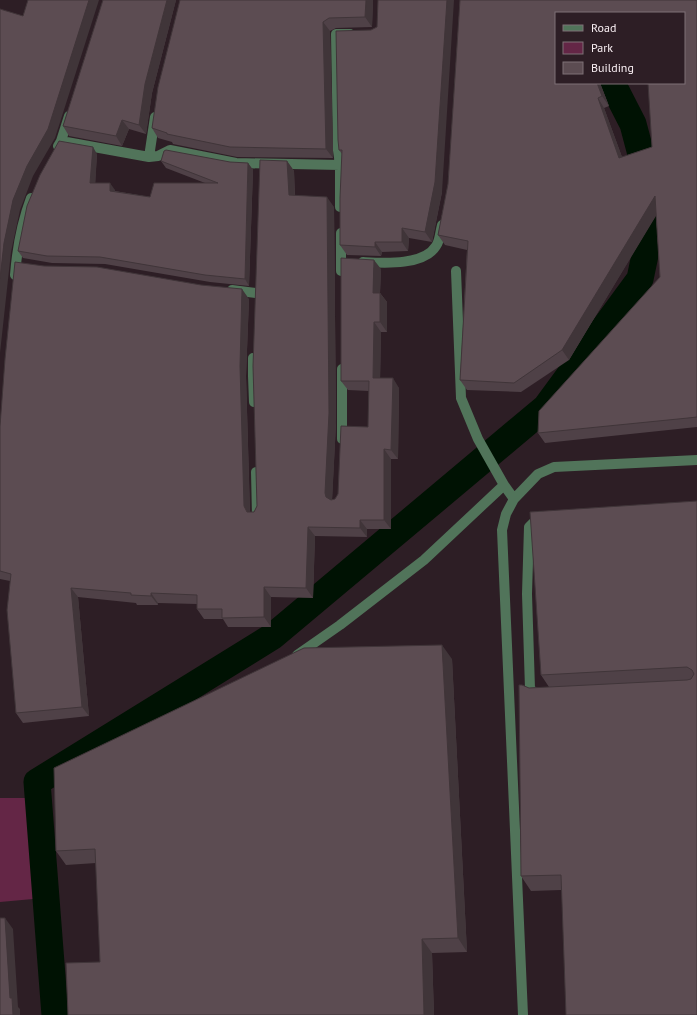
<svg xmlns="http://www.w3.org/2000/svg" width="697" height="1015" font-family="'PT Sans',sans-serif">
<style>
.green{fill:#642646}
.lines{fill:none;stroke-linecap:round;stroke-linejoin:round}
.canal{stroke:#001203;stroke-width:27}
.service{stroke:#51745a;stroke-width:10}
.minor{stroke:#51745a;stroke-width:10}
.wall{fill:#4f4147;fill-rule:evenodd}
.shaded-wall{fill:#403539}
.building{fill:#5c4c52;stroke:#403539;fill-rule:evenodd}
</style>
<rect width="100%" height="100%" fill="#2d1e25"/>
<path class="green" d="M 0,798 L 28,798 L 33,899 L 0,902 Z"/>
<g class="lines">
<path class="canal" d="M 55,1015 L 37,782 L 273,636 L 546,407 L 640,279 L 655,207 L 633,124 L 612,83"/>
<path class="service" d="M 456,271 L 461,398 L 478,439 L 504,485 L 514,499
M 297,655 L 340,625 L 424,560 L 504,485
M 539,696 L 530,689 L 527,594 L 529,527 L 540,516
M 523,1015 L 502,530 L 506,514 L 514,499 L 538,474 L 554,467 L 697,460"/>
<path class="minor" d="M 61,141 L 149,157 L 158,156 L 170,150 L 236,163 L 340,165 L 338,150 L 336,34 L 350,34
M 58,146 L 61,141 L 69,116
M 149,157 L 155,117
M 340,165 L 340,207
M 341,233 L 341,271
M 363,262 C 383,263 424,266 436,246 C 440,241 440,232 442,225
M 15,275 C 17,249 22,222 31,198
M 232,290 L 256,293
M 253,358 L 253,376 L 254,402
M 342,439 L 342,369
M 256,472 L 257,516"/>
</g>
<path class="wall" d="M 103,0 L 176,0 L 152,93 L 146,134 L 129,129 L 122,146 L 69,136 L 63,126 Z
M 180,0 L 373,0 L 372,27 L 336,28 L 330,31 L 333,158 L 237,157 L 173,144 L 172,142 L 158,138 L 152,128 Z
M 460,0 L 697,0 L 697,427 L 545,443 L 538,433 L 660,277 L 656,215 L 569,360 L 521,392 L 467,390 L 460,380 L 467,250 L 445,245 L 438,235 L 448,184 ZM 556,13 L 684,13 L 652,147 L 622,157 L 604,108 L 609,106 L 600,83 L 556,83 Z
M 377,27 L 442,192 L 432,242 L 409,238 L 408,251 L 382,252 L 381,256 L 347,255 L 340,245 L 342,154 L 339,150 L 371,30 Z
M 97,154 L 95,183 L 115,190 L 115,191 L 150,197 L 205,183 L 166,168 L 161,161 L 248,163 L 253,170 L 249,286 L 210,282 L 105,264 L 52,263 L 23,258 L 18,251 Z
M 287,161 L 294,171 L 295,196 L 334,207 L 336,423 L 332,499 L 335,499 L 338,494 L 368,427 L 369,391 L 348,390 L 341,381 L 381,269 L 380,293 L 387,302 L 387,332 L 381,332 L 380,378 L 399,388 L 398,459 L 391,459 L 391,529 L 367,529 L 367,537 L 315,536 L 313,598 L 271,597 L 271,627 L 228,627 L 223,619 L 204,619 L 197,609 L 197,604 L 158,603 L 158,605 L 137,605 L 136,603 L 78,597 L 89,716 L 23,723 L 16,713 L 10,581 L 0,579 L 0,426 L 249,299 L 246,376 L 250,512 L 254,512 L 257,506 Z
M 697,501 L 697,1015 L 561,890 L 531,891 L 521,876 L 529,688 L 549,687 L 541,675 Z
M 452,659 L 467,952 L 432,953 L 434,1015 L 68,1015 L 100,962 L 96,863 L 66,865 L 56,851 Z"/>
<path class="shaded-wall" d="M 89,0 L 99,0 L 55,138 L 33,176 L 20,210 L 11,252 L 0,353 L 0,279 L 4,243 L 13,200 Z
M 167,0 L 176,0 L 152,93 L 146,134 L 139,125 L 145,84 Z
M 366,0 L 373,0 L 372,27 L 365,17 Z
M 447,0 L 454,0 L 442,192 L 432,242 L 425,232 Z
M 323,22 L 330,31 L 333,158 L 326,149 Z
M 597,83 L 600,83 L 609,106 L 602,96 Z
M 598,98 L 604,108 L 626,168 L 619,158 Z
M 122,120 L 129,129 L 122,146 L 116,136 Z
M 93,147 L 97,154 L 95,190 L 90,183 Z
M 287,161 L 294,171 L 295,205 L 289,195 Z
M 248,163 L 253,170 L 249,286 L 245,279 Z
M 110,183 L 115,190 L 115,198 L 110,191 Z
M 655,196 L 662,206 L 569,360 L 562,350 Z
M 327,197 L 334,207 L 336,423 L 332,503 L 326,497 L 325,493 Z
M 402,228 L 409,238 L 408,251 L 402,242 Z
M 375,242 L 382,252 L 381,256 L 375,247 Z
M 374,260 L 381,269 L 380,293 L 387,302 L 387,332 L 380,322 L 373,293 Z
M 242,289 L 249,299 L 246,376 L 250,516 L 244,506 L 240,366 Z
M 374,322 L 381,332 L 380,388 L 373,378 Z
M 393,378 L 399,388 L 398,459 L 391,450 Z
M 384,449 L 391,459 L 391,529 L 384,520 Z
M 360,520 L 367,529 L 367,537 L 360,528 Z
M 308,527 L 315,536 L 313,598 L 306,588 Z
M 264,587 L 271,597 L 271,627 L 264,617 Z
M 71,588 L 78,597 L 89,716 L 82,707 Z
M 151,593 L 158,603 L 158,605 L 151,596 Z
M 442,645 L 452,659 L 467,952 L 458,938 Z
M 5,918 L 13,929 L 18,1007 L 20,1009 L 20,1015 L 13,1015 L 10,998 Z
M 422,939 L 432,953 L 434,1015 L 424,1015 Z"/>
<path class="building" d="M 28,0 L 89,0 L 48,129 L 27,166 L 13,200 L 4,243 L 0,279 L 0,9 L 23,16 Z
M 103,0 L 167,0 L 145,84 L 139,125 L 122,120 L 116,136 L 63,126 Z
M 180,0 L 366,0 L 365,17 L 329,18 L 323,22 L 326,149 L 230,147 L 167,134 L 167,133 L 152,128 L 158,87 Z
M 378,0 L 447,0 L 435,182 L 425,232 L 402,228 L 402,242 L 375,242 L 375,247 L 340,245 L 340,198 L 342,150 L 339,150 L 338,140 L 336,31 L 371,30 L 377,27 Z
M 460,0 L 697,0 L 697,417 L 688,418 L 538,433 L 539,411 L 660,277 L 655,196 L 562,350 L 514,383 L 460,380 L 468,241 L 438,235 L 448,184 ZM 556,13 L 684,13 L 684,83 L 648,83 L 652,147 L 619,158 L 598,98 L 602,96 L 597,83 L 556,83 Z
M 59,141 L 93,147 L 90,183 L 110,183 L 110,191 L 150,197 L 154,183 L 218,183 L 161,161 L 164,151 L 166,150 L 230,162 L 248,163 L 245,279 L 205,275 L 100,257 L 47,256 L 18,251 L 27,206 L 40,175 Z
M 260,160 L 287,161 L 289,195 L 327,197 L 329,413 L 325,493 L 326,497 L 331,500 L 335,499 L 338,494 L 341,426 L 368,427 L 369,381 L 341,381 L 341,258 L 374,260 L 373,293 L 380,293 L 380,322 L 374,322 L 373,378 L 393,378 L 391,450 L 384,449 L 384,520 L 360,520 L 360,528 L 308,527 L 306,588 L 264,587 L 264,617 L 222,618 L 222,609 L 197,609 L 197,595 L 151,593 L 151,596 L 131,595 L 131,593 L 71,588 L 82,707 L 16,713 L 7,610 L 11,574 L 0,571 L 0,426 L 5,359 L 15,262 L 44,266 L 97,267 L 201,285 L 242,289 L 240,366 L 244,506 L 247,512 L 254,512 L 257,506 L 253,366 Z
M 697,501 L 697,1015 L 566,1015 L 561,875 L 521,876 L 519,685 L 522,685 L 529,688 L 687,680 L 691,679 L 694,674 L 692,670 L 687,667 L 541,675 L 530,512 Z
M 442,645 L 458,938 L 422,939 L 424,1015 L 68,1015 L 66,963 L 100,962 L 95,849 L 56,851 L 54,768 L 304,648 Z
M 0,918 L 5,918 L 10,998 L 12,998 L 13,1015 L 0,1015 Z"/>
<rect x="555" y="12" width="130" height="72" fill="#2d1e25" stroke="#7e7177"/>
<rect x="563" y="25" width="20" height="6" fill="#51745a" stroke="#7e7177"/>
<text x="591" y="32" font-size="12" fill="#f8eef2">Road</text>
<rect x="563" y="42" width="20" height="12" fill="#642646" stroke="#7e7177"/>
<text x="591" y="52" font-size="12" fill="#f8eef2">Park</text>
<rect x="563" y="62" width="20" height="12" fill="#5c4c52" stroke="#7e7177"/>
<text x="591" y="72" font-size="12" fill="#f8eef2">Building</text>
</svg>
